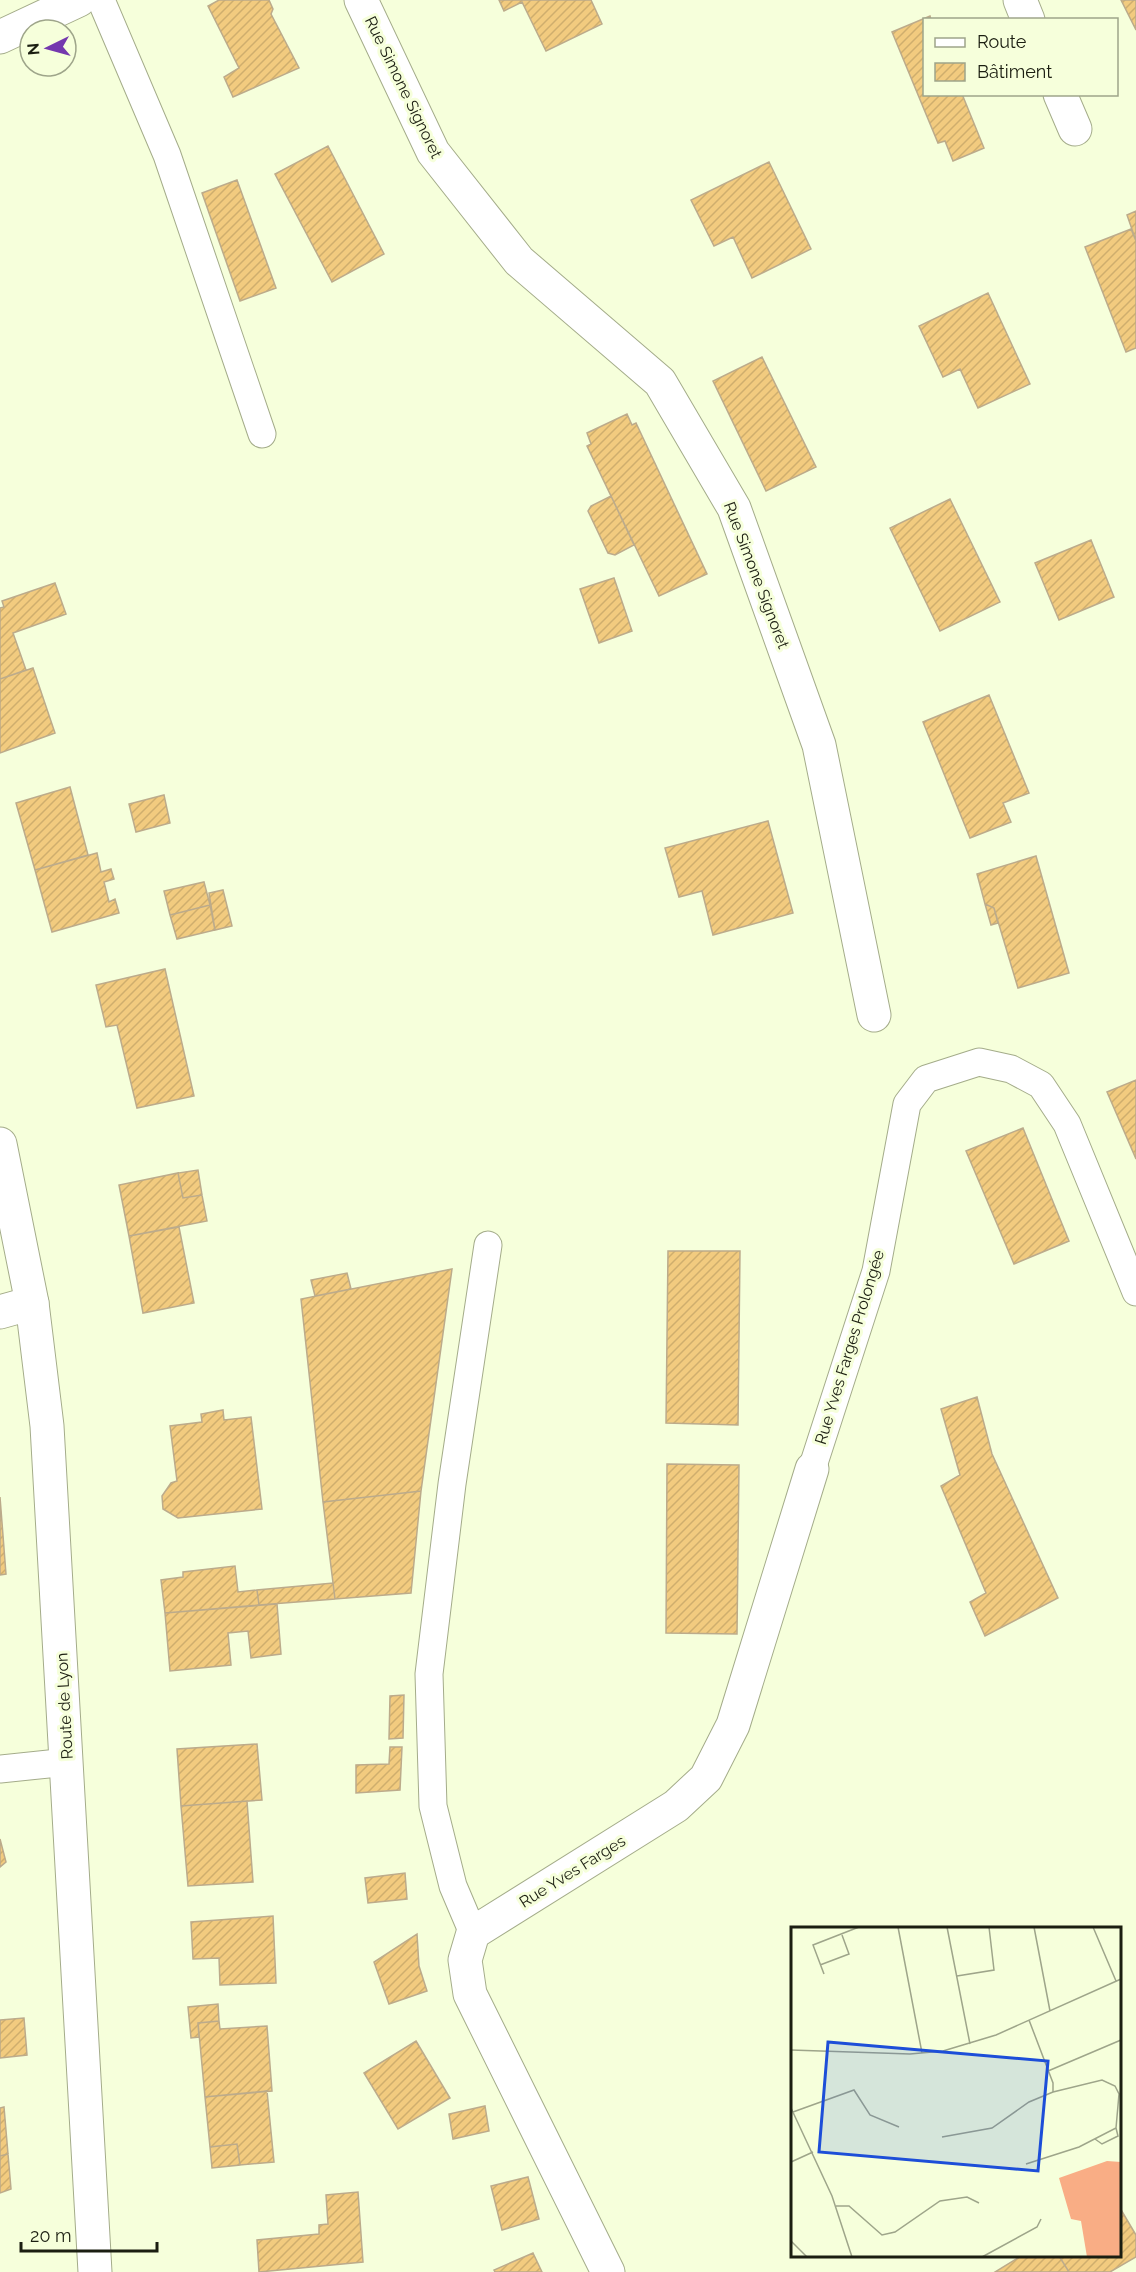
<svg xmlns="http://www.w3.org/2000/svg" width="1136" height="2272" font-family="Raleway,sans-serif">
<style>
.building{fill:url(#building-hatch);stroke:#bcab8b;stroke-width:1.5}
.lines{fill:none;stroke-linecap:round;stroke-linejoin:round}
.lane-casing{stroke:#a4ac8a;stroke-width:29}
.street-casing{stroke:#a4ac8a;stroke-width:35}
.primary-casing{stroke:#a4ac8a;stroke-width:35}
.lane{stroke:#fff;stroke-width:27}
.street{stroke:#fff;stroke-width:33}
.primary{stroke:#fff;stroke-width:33}
.labels{text-anchor:middle;stroke-width:6;stroke-linejoin:round;paint-order:stroke}
.street-label{font-size:16px;fill:#1b1e11;stroke:#f6ffdb}
.inset-road{fill:none;stroke:#9ea58a;stroke-width:1.5}
.view{fill:#1d4ed8;fill-opacity:0.15;stroke:#1d4ed8;stroke-width:3}
.inset-edge{fill:none;stroke:#1b1e11;stroke-width:3}
</style>
<defs>
<pattern id="building-hatch" width="6" height="6" patternUnits="userSpaceOnUse" patternTransform="scale(1.5)"><rect width="6" height="6" fill="#f2cb7f"/><path d="M-1 1l2-2M0 6l6-6M5 7l2-2" fill="none" stroke="#cfae6d"/></pattern>
</defs>
<rect width="100%" height="100%" fill="#f6ffdb"/>
<path class="building" d="M 219,0 L 269,0 L 273,9 L 271,14 L 299,68 L 233,97 L 224,77 L 239,68 L 208,6 Z
M 499,0 L 591,0 L 602,24 L 546,51 L 522,2 L 504,11 Z
M 1121,0 L 1136,0 L 1136,30 Z
M 930,16 L 931,20 L 924,20 L 924,94 L 962,94 L 984,148 L 953,161 L 945,141 L 938,143 L 892,32 Z
M 328,146 L 384,254 L 332,282 L 275,174 Z
M 769,162 L 811,249 L 752,278 L 733,237 L 714,246 L 691,200 Z
M 237,180 L 276,288 L 240,301 L 202,193 Z
M 1136,211 L 1136,241 L 1127,215 Z
M 1131,229 L 1136,241 L 1136,348 L 1126,352 L 1085,247 Z
M 988,293 L 1030,384 L 978,408 L 960,369 L 943,377 L 919,326 Z
M 762,357 L 816,467 L 766,491 L 713,381 Z
M 627,414 L 632,425 L 636,423 L 707,574 L 659,596 L 587,446 L 591,444 L 587,433 Z
M 611,496 L 634,545 L 615,555 L 608,553 L 588,511 L 591,506 Z
M 950,499 L 1000,602 L 940,631 L 890,528 Z
M 1091,540 L 1114,597 L 1059,620 L 1035,563 Z
M 614,578 L 632,631 L 599,643 L 580,589 Z
M 55,583 L 66,614 L 13,633 L 26,670 L 0,679 L 0,608 L 4,607 L 2,601 Z
M 33,668 L 55,733 L 0,753 L 0,679 Z
M 989,695 L 1029,793 L 1003,803 L 1011,822 L 970,838 L 923,722 Z
M 70,787 L 88,855 L 35,870 L 16,803 Z
M 164,795 L 170,823 L 136,832 L 129,804 Z
M 768,821 L 793,913 L 713,935 L 702,891 L 679,897 L 665,848 Z
M 97,853 L 101,872 L 111,869 L 114,879 L 104,882 L 109,902 L 115,899 L 119,913 L 52,932 L 35,870 Z
M 1036,856 L 1069,973 L 1018,988 L 994,908 L 985,904 L 977,874 Z
M 204,882 L 210,905 L 170,915 L 164,891 Z
M 223,890 L 232,926 L 215,930 L 209,893 Z
M 985,904 L 994,908 L 998,923 L 991,925 Z
M 210,905 L 215,930 L 177,939 L 170,915 Z
M 165,969 L 194,1096 L 137,1108 L 117,1025 L 106,1027 L 96,985 Z
M 1136,1080 L 1136,1159 L 1107,1092 Z
M 1023,1128 L 1069,1241 L 1014,1264 L 966,1151 Z
M 198,1170 L 202,1195 L 183,1198 L 178,1173 Z
M 178,1173 L 183,1198 L 202,1195 L 207,1221 L 129,1236 L 119,1185 Z
M 179,1227 L 194,1303 L 143,1313 L 129,1236 Z
M 668,1251 L 740,1251 L 738,1425 L 666,1423 Z
M 452,1269 L 421,1491 L 323,1502 L 301,1299 Z
M 347,1273 L 351,1289 L 315,1296 L 311,1280 Z
M 977,1397 L 992,1454 L 1058,1598 L 985,1636 L 970,1602 L 986,1593 L 941,1486 L 960,1475 L 941,1409 Z
M 223,1410 L 224,1420 L 251,1417 L 262,1509 L 178,1518 L 163,1509 L 162,1496 L 171,1483 L 177,1481 L 170,1426 L 202,1422 L 201,1414 Z
M 667,1464 L 739,1465 L 737,1634 L 666,1633 Z
M 421,1491 L 411,1593 L 335,1599 L 323,1502 Z
M 0,1497 L 6,1574 L 0,1575 Z
M 235,1566 L 238,1592 L 257,1590 L 259,1605 L 165,1613 L 161,1580 L 183,1577 L 183,1572 Z
M 333,1583 L 335,1599 L 259,1605 L 257,1590 Z
M 277,1604 L 281,1654 L 251,1658 L 248,1631 L 228,1633 L 231,1665 L 170,1671 L 165,1613 Z
M 404,1695 L 403,1738 L 389,1739 L 390,1696 Z
M 257,1744 L 262,1800 L 181,1806 L 177,1749 Z
M 390,1747 L 402,1747 L 400,1790 L 356,1793 L 356,1765 L 389,1764 Z
M 247,1801 L 253,1882 L 188,1886 L 181,1806 Z
M 0,1839 L 6,1862 L 0,1867 Z
M 405,1873 L 407,1899 L 368,1903 L 365,1878 Z
M 273,1916 L 276,1983 L 220,1985 L 219,1958 L 193,1959 L 191,1922 Z
M 417,1934 L 419,1966 L 427,1991 L 389,2004 L 374,1962 Z
M 218,2004 L 219,2021 L 198,2023 L 199,2037 L 191,2038 L 188,2007 Z
M 24,2018 L 27,2055 L 0,2058 L 0,2020 Z
M 219,2021 L 220,2029 L 267,2026 L 272,2091 L 205,2097 L 198,2023 Z
M 416,2041 L 450,2098 L 398,2129 L 364,2073 Z
M 267,2091 L 274,2162 L 240,2165 L 237,2144 L 210,2147 L 205,2097 Z
M 485,2106 L 489,2131 L 453,2139 L 449,2114 Z
M 4,2107 L 8,2154 L 0,2156 L 0,2108 Z
M 237,2144 L 240,2165 L 212,2168 L 210,2147 Z
M 8,2154 L 11,2189 L 0,2193 L 0,2156 Z
M 528,2177 L 539,2219 L 502,2230 L 491,2186 Z
M 358,2192 L 363,2262 L 259,2272 L 257,2240 L 319,2234 L 319,2225 L 328,2224 L 326,2195 Z
M 1120,2208 L 1136,2235 L 1136,2257 L 1110,2272 L 1069,2272 L 1059,2256 L 1120,2256 Z
M 533,2253 L 542,2272 L 495,2272 L 494,2270 Z
M 1021,2256 L 1059,2256 L 1069,2272 L 995,2272 Z"/>
<g class="lines">
<g class="lane-casing">
<path id="lane" d="M 101,0 L 167,155 L 262,434
M 812,1469 L 876,1271 L 907,1104 L 926,1079 L 979,1062 L 1011,1069 L 1041,1085 L 1067,1124 L 1136,1292
M 0,1769 L 68,1762
M 473,1933 L 453,1886 L 433,1806 L 429,1674 L 452,1484 L 488,1245"/>
</g>
<g class="street-casing">
<path id="street" d="M 361,0 L 433,152 L 519,261 L 660,382 L 734,508 L 819,745 L 874,1015
M 1020,0 L 1028,20
M 0,37 L 79,0
M 1060,94 L 1075,129
M 0,1312 L 32,1303
M 608,2272 L 470,1994 L 465,1960 L 473,1933 L 676,1806 L 706,1778 L 733,1725 L 812,1469"/>
</g>
<g class="primary-casing">
<path id="primary" d="M 0,1144 L 32,1303 L 47,1426 L 95,2272"/>
</g>
<use href="#lane" class="lane"/>
<use href="#street" class="street"/>
<use href="#primary" class="primary"/>
</g>
<g class="labels">
<g class="street-label">
<text transform="translate(404 87) rotate(64)" y="6">Rue Simone Signoret</text>
<text transform="translate(757 575) rotate(69)" y="6">Rue Simone Signoret</text>
<text transform="translate(849 1347) rotate(-73)" y="6">Rue Yves Farges Prolongée</text>
<text transform="translate(64 1706) rotate(-93)" y="6">Route de Lyon</text>
<text transform="translate(572 1871) rotate(-32)" y="6">Rue Yves Farges</text>
</g>
</g>
<g transform="translate(791 1927)">
<rect width="330" height="330" fill="#f6ffdb"/>
<path d="M 316,234 L 330,235 L 330,330 L 296,330 L 290,294 L 280,292 L 268,251 Z" fill="#f9ad85"/>
<path class="inset-road" d="M 107,0 L 131,126M 156,0 L 179,117M 243,0 L 259,84M 302,0 L 325,54M 29,38 L 58,27 L 51,8M 33,47 L 22,18 L 68,0M 166,49 L 203,43 L 198,0M 238,93 L 262,156 L 262,165M 0,123 L 119,127 L 152,124 L 205,108 L 330,52M 257,144 L 330,113M 0,181 L 41,269 L 61,330M 2,185 L 63,163 L 79,188 L 108,200M 151,210 L 201,201 L 238,175 L 262,165 L 311,153 L 324,159 L 328,167 L 325,201 L 288,220 L 235,237M 304,212 L 311,217 L 327,209 L 325,201M 0,235 L 22,225M 45,279 L 58,279 L 91,308 L 104,305 L 149,274 L 176,270 L 188,276M 0,314 L 16,330M 191,330 L 246,300 L 250,292"/>
<path class="view" d="M 37,115 L 257,134 L 247,244 L 28,225 Z"/>
<rect width="330" height="330" class="inset-edge"/>
</g>
<rect x="923" y="18" width="195" height="78" fill="#f6ffdb" stroke="#9ea58a" stroke-width="1.5"/>
<rect x="935" y="38" width="30" height="9" fill="#ffffff" stroke="#9ea58a" stroke-width="1.5"/>
<text x="977" y="48" font-size="18" fill="#1b1e11">Route</text>
<rect x="935" y="63" width="30" height="18" fill="url(#building-hatch)" stroke="#9ea58a" stroke-width="1.5"/>
<text x="977" y="78" font-size="18" fill="#1b1e11">Bâtiment</text>
<g transform="translate(48 48) rotate(265)"><circle r="28" fill="#f6ffdb" stroke="#9ea58a" stroke-width="1.5"/>
<path d="M0-4.5L10 22L0 15L-10 22Z" fill="#7438ae"/>
<text y="-9" font-size="16" font-weight="bold" text-anchor="middle" fill="#1b1e11">N</text>
</g>
<path d="M21 2242v9h136v-9" fill="none" stroke="#1b1e11" stroke-width="3"/>
<text x="30" y="2242" font-size="18" fill="#1b1e11" stroke="#f6ffdb" stroke-width="4.5" paint-order="stroke">20 m</text>
</svg>
